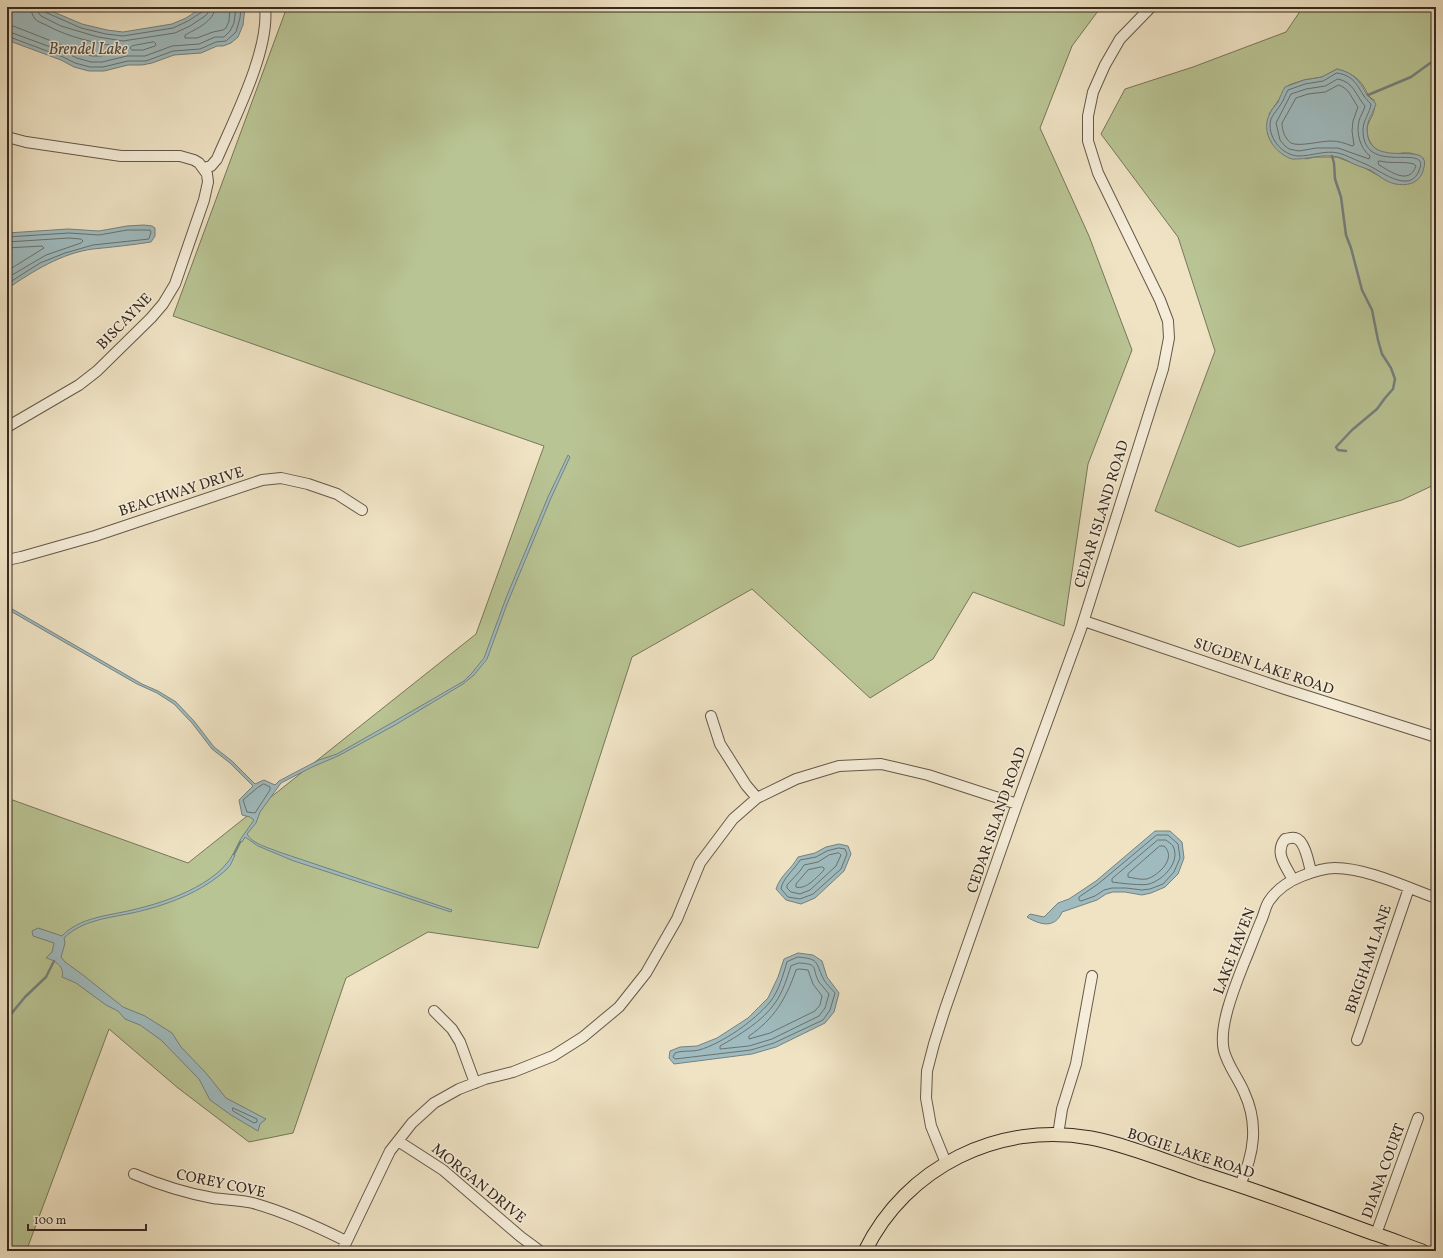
<svg xmlns="http://www.w3.org/2000/svg" width="1443" height="1258" font-family="Vollkorn,serif">
<style>
.green{fill:#b9c494;stroke:#78765a;fill-rule:evenodd}
.water{fill:#9fbbbf;stroke:#75817f}
.lines{fill:none;stroke-linecap:round;stroke-linejoin:round}
.shore{stroke:#6a7270;stroke-width:1}
.stream{stroke:#75817f;stroke-width:2.5}
.minor-casing{stroke:#645849;stroke-width:12}
.major-casing{stroke:#362920;stroke-width:15}
.minor{stroke:#f5edd9;stroke-width:10}
.major{stroke:#efe3c4;stroke-width:13}
.labels{text-anchor:middle;stroke-width:3;stroke-linejoin:round;paint-order:stroke}
.street-label{font-size:15px;fill:#362920;stroke:#f5edd9}
.water-label{font-size:16px;font-style:italic;fill:#504e48;stroke:#f5edd9}
</style>
<rect width="100%" height="100%" fill="#efe3c4"/>
<filter id="stains"><feTurbulence type="fractalNoise" baseFrequency=".005" numOctaves="4"/><feColorMatrix values="0 0 0 0 .2 0 0 0 0 .09 0 0 0 0 .02 0 0 0 .5 -.17"/></filter>
<radialGradient id="worn" r=".72"><stop offset=".6" stop-color="#630" stop-opacity="0"/><stop offset="1" stop-color="#630" stop-opacity=".3"/></radialGradient>
<path class="green" d="M 287,7 L 1101,7 L 1072,46 L 1040,128 L 1089,236 L 1132,350 L 1088,464 L 1064,626 L 973,592 L 933,659 L 870,698 L 752,589 L 632,657 L 538,948 L 428,932 L 346,978 L 293,1133 L 249,1142 L 178,1088 L 109,1029 L 27,1249 L 30,1251 L 7,1251 L 7,798 L 188,863 L 476,634 L 544,446 L 173,316 Z
M 1303,7 L 1436,7 L 1436,484 L 1402,500 L 1239,547 L 1155,511 L 1215,351 L 1178,237 L 1101,134 L 1125,89 L 1193,67 L 1286,32 ZM 1337,69 C 1348,72 1358,77 1364,87 C 1367,92 1368,97 1374,100 C 1374,103 1375,107 1374,110 C 1373,117 1367,122 1367,130 C 1367,142 1375,152 1388,154 C 1395,155 1402,152 1410,153 C 1415,154 1419,156 1424,159 L 1396,184 L 1388,181 L 1365,168 L 1337,157 L 1316,157 L 1305,159 L 1269,114 L 1289,85 L 1304,80 L 1322,77 Z"/>
<path class="water" d="M 7,7 L 42,7 L 82,24 L 107,30 L 123,32 L 172,24 L 186,18 L 203,7 L 245,7 L 243,25 L 238,37 L 231,43 L 223,46 L 217,46 L 201,53 L 174,55 L 152,63 L 142,65 L 128,65 L 104,71 L 89,71 L 74,67 L 61,60 L 7,40 Z
M 1337,69 C 1354,73 1359,80 1367,95 C 1370,99 1374,100 1376,104 C 1373,113 1367,120 1367,130 C 1368,174 1436,135 1423,171 C 1418,187 1399,187 1387,181 C 1381,178 1377,174 1372,171 C 1366,168 1360,167 1354,164 C 1349,162 1344,158 1338,157 C 1323,153 1307,160 1292,159 C 1276,154 1262,135 1268,118 C 1270,111 1274,107 1278,102 C 1280,97 1282,92 1285,87 L 1304,80 L 1322,77 Z
M 144,225 L 152,226 L 155,228 L 155,236 L 151,242 C 132,245 113,247 93,249 C 62,253 33,271 7,289 L 7,233 L 68,229 L 99,231 L 127,226 Z
M 568,455 L 570,457 L 551,498 L 507,604 L 487,659 L 474,675 L 463,684 L 395,725 L 338,756 L 312,767 L 281,783 L 260,812 L 256,823 L 247,834 C 252,844 270,848 279,852 L 452,910 L 451,912 L 294,861 L 258,846 L 245,837 L 242,842 L 240,842 L 240,840 L 254,820 L 250,817 L 242,815 L 239,800 L 253,786 L 230,763 L 212,749 L 192,723 L 174,704 L 157,693 L 137,684 L 7,609 L 7,606 L 142,684 L 158,691 L 176,702 L 194,721 L 214,747 L 232,761 L 255,784 L 264,780 L 275,785 L 279,781 L 294,773 L 319,760 L 337,754 L 388,725 L 464,681 L 472,673 L 484,658 L 506,598 L 548,497 Z
M 1155,831 L 1170,831 L 1182,842 L 1184,858 L 1178,874 L 1165,887 L 1151,893 L 1142,895 L 1125,892 L 1113,892 L 1106,894 L 1097,900 L 1062,912 C 1055,929 1040,925 1027,917 L 1030,914 L 1044,917 L 1058,903 L 1069,899 L 1096,881 Z
M 839,844 L 848,846 L 851,854 L 844,871 L 815,898 L 801,904 L 786,900 L 776,889 C 781,874 791,870 798,857 L 815,853 L 826,847 Z
M 233,854 L 235,855 C 233,859 231,865 228,868 C 203,892 165,906 132,913 C 109,918 82,920 64,938 L 65,943 L 61,957 L 65,962 L 83,975 L 123,1007 L 145,1016 L 172,1033 L 181,1047 L 206,1073 L 226,1098 L 266,1119 L 260,1124 L 258,1131 L 231,1115 L 210,1100 L 199,1079 L 161,1040 L 140,1025 L 125,1019 L 118,1011 L 106,1005 L 76,983 L 62,977 C 65,967 55,960 46,958 L 52,952 L 54,943 L 33,936 L 32,931 L 38,928 L 62,936 C 80,917 108,916 132,910 C 164,903 217,885 233,854 Z
M 798,953 L 813,955 L 822,961 L 827,977 L 839,993 L 834,1012 L 825,1023 L 776,1047 L 752,1054 L 674,1064 L 669,1058 L 670,1051 L 680,1047 L 697,1046 L 717,1038 L 748,1018 L 768,998 L 778,977 L 784,959 Z"/>
<g class="lines">
<path class="shore" d="M 37,7 L 38,12 L 41,16 L 61,26 L 98,37 L 123,41 L 175,33 L 190,26 L 205,16 L 208,13 L 209,7
M 42,7 L 45,12 L 81,28 L 106,34 L 123,36 L 173,28 L 188,21 L 202,12 L 204,7
M 215,7 C 215,21 196,29 185,35 L 185,38 L 197,38 L 213,32 L 223,30 L 226,28 L 229,21 L 230,7
M 7,25 L 13,26 L 67,47 L 79,52 L 92,56 L 101,56 L 123,50 L 122,47 C 95,43 70,38 46,25 C 42,23 38,22 35,19 C 32,15 31,11 31,7
M 7,31 L 64,52 L 77,58 L 91,62 L 102,62 L 127,56 L 145,56 L 172,46 L 199,44 L 215,37 L 224,37 L 230,31 L 234,23 L 236,7
M 7,36 L 63,57 L 75,63 L 90,67 L 103,67 L 128,61 L 146,61 L 173,51 L 200,49 L 216,42 L 226,41 L 236,32 L 240,18 L 241,7
M 154,42 L 156,44 L 155,46 L 143,50 L 132,50 L 130,48 L 132,46 Z
M 1337,73 C 1359,76 1358,93 1371,104 C 1370,113 1363,120 1363,130 C 1363,177 1428,143 1420,168 C 1411,198 1378,168 1363,163 C 1355,160 1347,155 1338,153 C 1325,150 1312,156 1299,156 C 1282,156 1266,136 1271,119 C 1273,114 1278,109 1281,104 C 1284,100 1285,95 1288,90 L 1305,84 L 1323,81 Z
M 1338,79 C 1354,82 1356,96 1365,106 C 1364,111 1360,116 1359,121 C 1356,133 1360,148 1370,156 L 1369,159 L 1338,148 L 1316,148 L 1299,151 L 1289,149 L 1285,146 L 1280,140 L 1276,123 L 1291,94 L 1306,89 L 1325,86 Z
M 1339,85 C 1350,89 1352,99 1358,107 L 1353,121 L 1352,131 L 1354,145 L 1352,146 C 1345,143 1338,141 1331,141 C 1320,141 1299,147 1291,143 C 1285,139 1282,130 1282,123 L 1296,98 L 1308,94 L 1325,92 Z
M 1380,161 C 1391,164 1403,161 1414,164 L 1416,166 C 1409,186 1390,171 1379,165 L 1378,162 Z
M 7,237 L 69,233 L 99,235 L 127,230 L 150,230 L 151,232 L 149,239 L 93,245 L 65,253 L 40,263 L 7,284
M 7,242 L 69,238 L 81,239 L 83,241 L 81,243 L 46,255 L 7,278
M 7,248 L 42,246 L 44,248 L 7,271
M 264,784 L 270,787 L 270,790 L 255,813 L 247,812 L 243,800 L 257,788 Z
M 1157,835 L 1168,835 L 1178,844 L 1180,858 L 1174,872 L 1163,884 L 1150,889 L 1142,890 L 1126,888 L 1112,888 L 1104,890 L 1095,896 L 1081,901 L 1079,900 L 1079,897 L 1098,884 Z
M 1158,840 L 1166,840 C 1168,842 1172,844 1173,846 C 1181,862 1163,880 1149,884 C 1144,886 1118,883 1112,882 L 1112,879 Z
M 1160,846 L 1164,846 C 1177,858 1159,875 1147,879 C 1141,880 1134,878 1128,877 L 1128,874 Z
M 839,848 L 845,849 L 847,854 L 841,869 L 813,894 L 800,899 L 788,897 L 781,889 C 782,879 795,869 800,860 L 816,857 L 827,851 Z
M 839,853 L 841,855 L 836,866 L 810,890 L 800,894 L 791,892 L 787,888 L 787,885 L 800,871 L 804,865 L 818,862 L 829,855 Z
M 822,867 L 824,868 L 824,870 C 817,877 806,890 796,887 L 796,884 L 808,870 Z
M 798,957 C 819,959 815,961 823,978 C 825,983 831,988 835,993 L 830,1010 L 823,1020 L 774,1043 L 751,1050 L 675,1059 L 673,1057 L 675,1053 C 683,1050 691,1052 699,1050 C 723,1043 754,1021 770,1002 C 779,991 783,975 787,962 Z
M 799,963 C 820,964 811,968 819,982 C 822,986 826,990 829,994 L 825,1008 L 819,1016 L 772,1039 L 749,1046 L 720,1049 L 720,1046 C 738,1036 764,1020 775,1003 C 783,992 787,978 791,966 Z
M 800,969 L 808,970 L 813,984 L 822,996 L 820,1005 L 815,1011 L 770,1033 L 749,1039 L 749,1036 C 774,1019 786,999 796,970 Z
M 233,1108 L 257,1119 L 257,1122 L 254,1123 L 233,1111 Z"/>
<path class="stream" d="M 1368,95 L 1411,77 L 1433,61 L 1436,57
M 1332,156 L 1334,163 L 1335,179 L 1341,197 L 1346,235 L 1351,248 L 1362,290 L 1372,310 L 1378,340 L 1382,354 L 1391,368 L 1395,379 L 1393,389 L 1385,398 L 1377,409 L 1352,430 L 1336,447 L 1338,450 L 1346,451
M 234,854 L 240,842
M 7,1019 L 25,997 L 46,977 L 54,961"/>
<g class="minor-casing">
<path id="minor" d="M 7,137 L 26,142 L 121,156 L 180,156 L 194,160 L 199,163 L 207,174 L 208,182 L 204,200 L 175,284 L 163,304 L 151,318 L 97,371 L 79,385 L 7,427
M 204,168 L 211,166 L 217,159 C 234,119 270,50 265,7
M 7,560 L 21,557 L 95,536 L 262,480 L 281,478 L 308,484 L 337,494 L 362,510
M 1084,621 L 1285,689 L 1436,737
M 711,716 L 720,744 L 746,785 L 757,798
M 1293,880 C 1286,866 1274,853 1285,839 C 1287,839 1292,837 1295,838 C 1305,840 1309,864 1311,872
M 434,1011 L 452,1029 L 460,1042 L 475,1083
M 1357,1040 L 1409,888
M 1058,1135 L 1062,1109 L 1076,1064 L 1092,976
M 398,1141 L 443,1170 L 521,1237 L 540,1251
M 946,1163 L 931,1126 L 926,1098 L 927,1071 L 934,1044 L 945,1009 L 1017,804 L 1081,629 L 1163,369 L 1169,338 L 1168,321 L 1160,300 L 1098,173 L 1088,141 L 1088,116 L 1093,92 L 1105,65 L 1120,39 L 1151,7
M 134,1174 C 160,1185 185,1193 213,1198 C 226,1200 240,1200 253,1203 C 285,1212 316,1226 346,1241
M 1240,1185 C 1254,1154 1259,1124 1244,1092 C 1238,1078 1228,1066 1224,1051 C 1218,1027 1235,986 1244,963 C 1250,949 1255,935 1261,921 C 1264,915 1265,907 1269,901 C 1277,889 1289,881 1302,876 C 1312,872 1324,868 1335,868 C 1366,868 1406,887 1436,898
M 1376,1234 L 1418,1118
M 342,1251 L 390,1151 L 412,1123 L 434,1103 L 459,1089 L 485,1079 L 513,1072 L 553,1056 L 583,1037 L 619,1007 L 646,973 L 677,919 L 700,863 L 733,819 L 757,798 L 796,779 L 839,766 L 881,764 L 928,775 L 1017,804"/>
</g>
<g class="major-casing">
<path id="major" d="M 865,1251 C 906,1167 999,1121 1091,1138 C 1127,1145 1166,1161 1201,1173 C 1259,1191 1315,1212 1372,1233 C 1389,1238 1405,1245 1422,1251"/>
</g>
<use href="#minor" class="minor"/>
<use href="#major" class="major"/>
</g>
<g class="labels">
<g class="street-label">
<text transform="translate(124 321) rotate(-46)" y="5">BISCAYNE</text>
<text transform="translate(181 491) rotate(-18)" y="5">BEACHWAY DRIVE</text>
<text transform="translate(1101 514) rotate(-73)" y="5">CEDAR ISLAND ROAD</text>
<text transform="translate(1264 666) rotate(19)" y="5">SUGDEN LAKE ROAD</text>
<text transform="translate(996 820) rotate(-71)" y="5">CEDAR ISLAND ROAD</text>
<text transform="translate(1234 951) rotate(-69)" y="5">LAKE HAVEN</text>
<text transform="translate(1368 959) rotate(-71)" y="5">BRIGHAM LANE</text>
<text transform="translate(1191 1153) rotate(18)" y="5">BOGIE LAKE ROAD</text>
<text transform="translate(1383 1171) rotate(-70)" y="5">DIANA COURT</text>
<text transform="translate(221 1183) rotate(12)" y="5">COREY COVE</text>
<text transform="translate(479 1183) rotate(39)" y="5">MORGAN DRIVE</text>
</g>
<g class="water-label">
<text x="88" y="54">Brendel Lake</text>
</g>
</g>
<rect width="1443" height="1258" fill="none" stroke="#efe3c4" stroke-width="24"/>
<rect x="8" y="8" width="1427" height="1242" fill="none" stroke="#362920" stroke-width="2"/>
<rect x="12" y="12" width="1419" height="1234" fill="none" stroke="#362920"/>
<path d="M28 1224v6h118v-6" fill="none" stroke="#362920" stroke-width="2"/>
<text x="34" y="1224" font-size="12" fill="#362920" stroke="#f5edd9" stroke-width="3" paint-order="stroke">100 m</text>
<rect width="100%" height="100%" filter="url(#stains)"/>
<rect width="100%" height="100%" fill="url(#worn)"/>
</svg>
